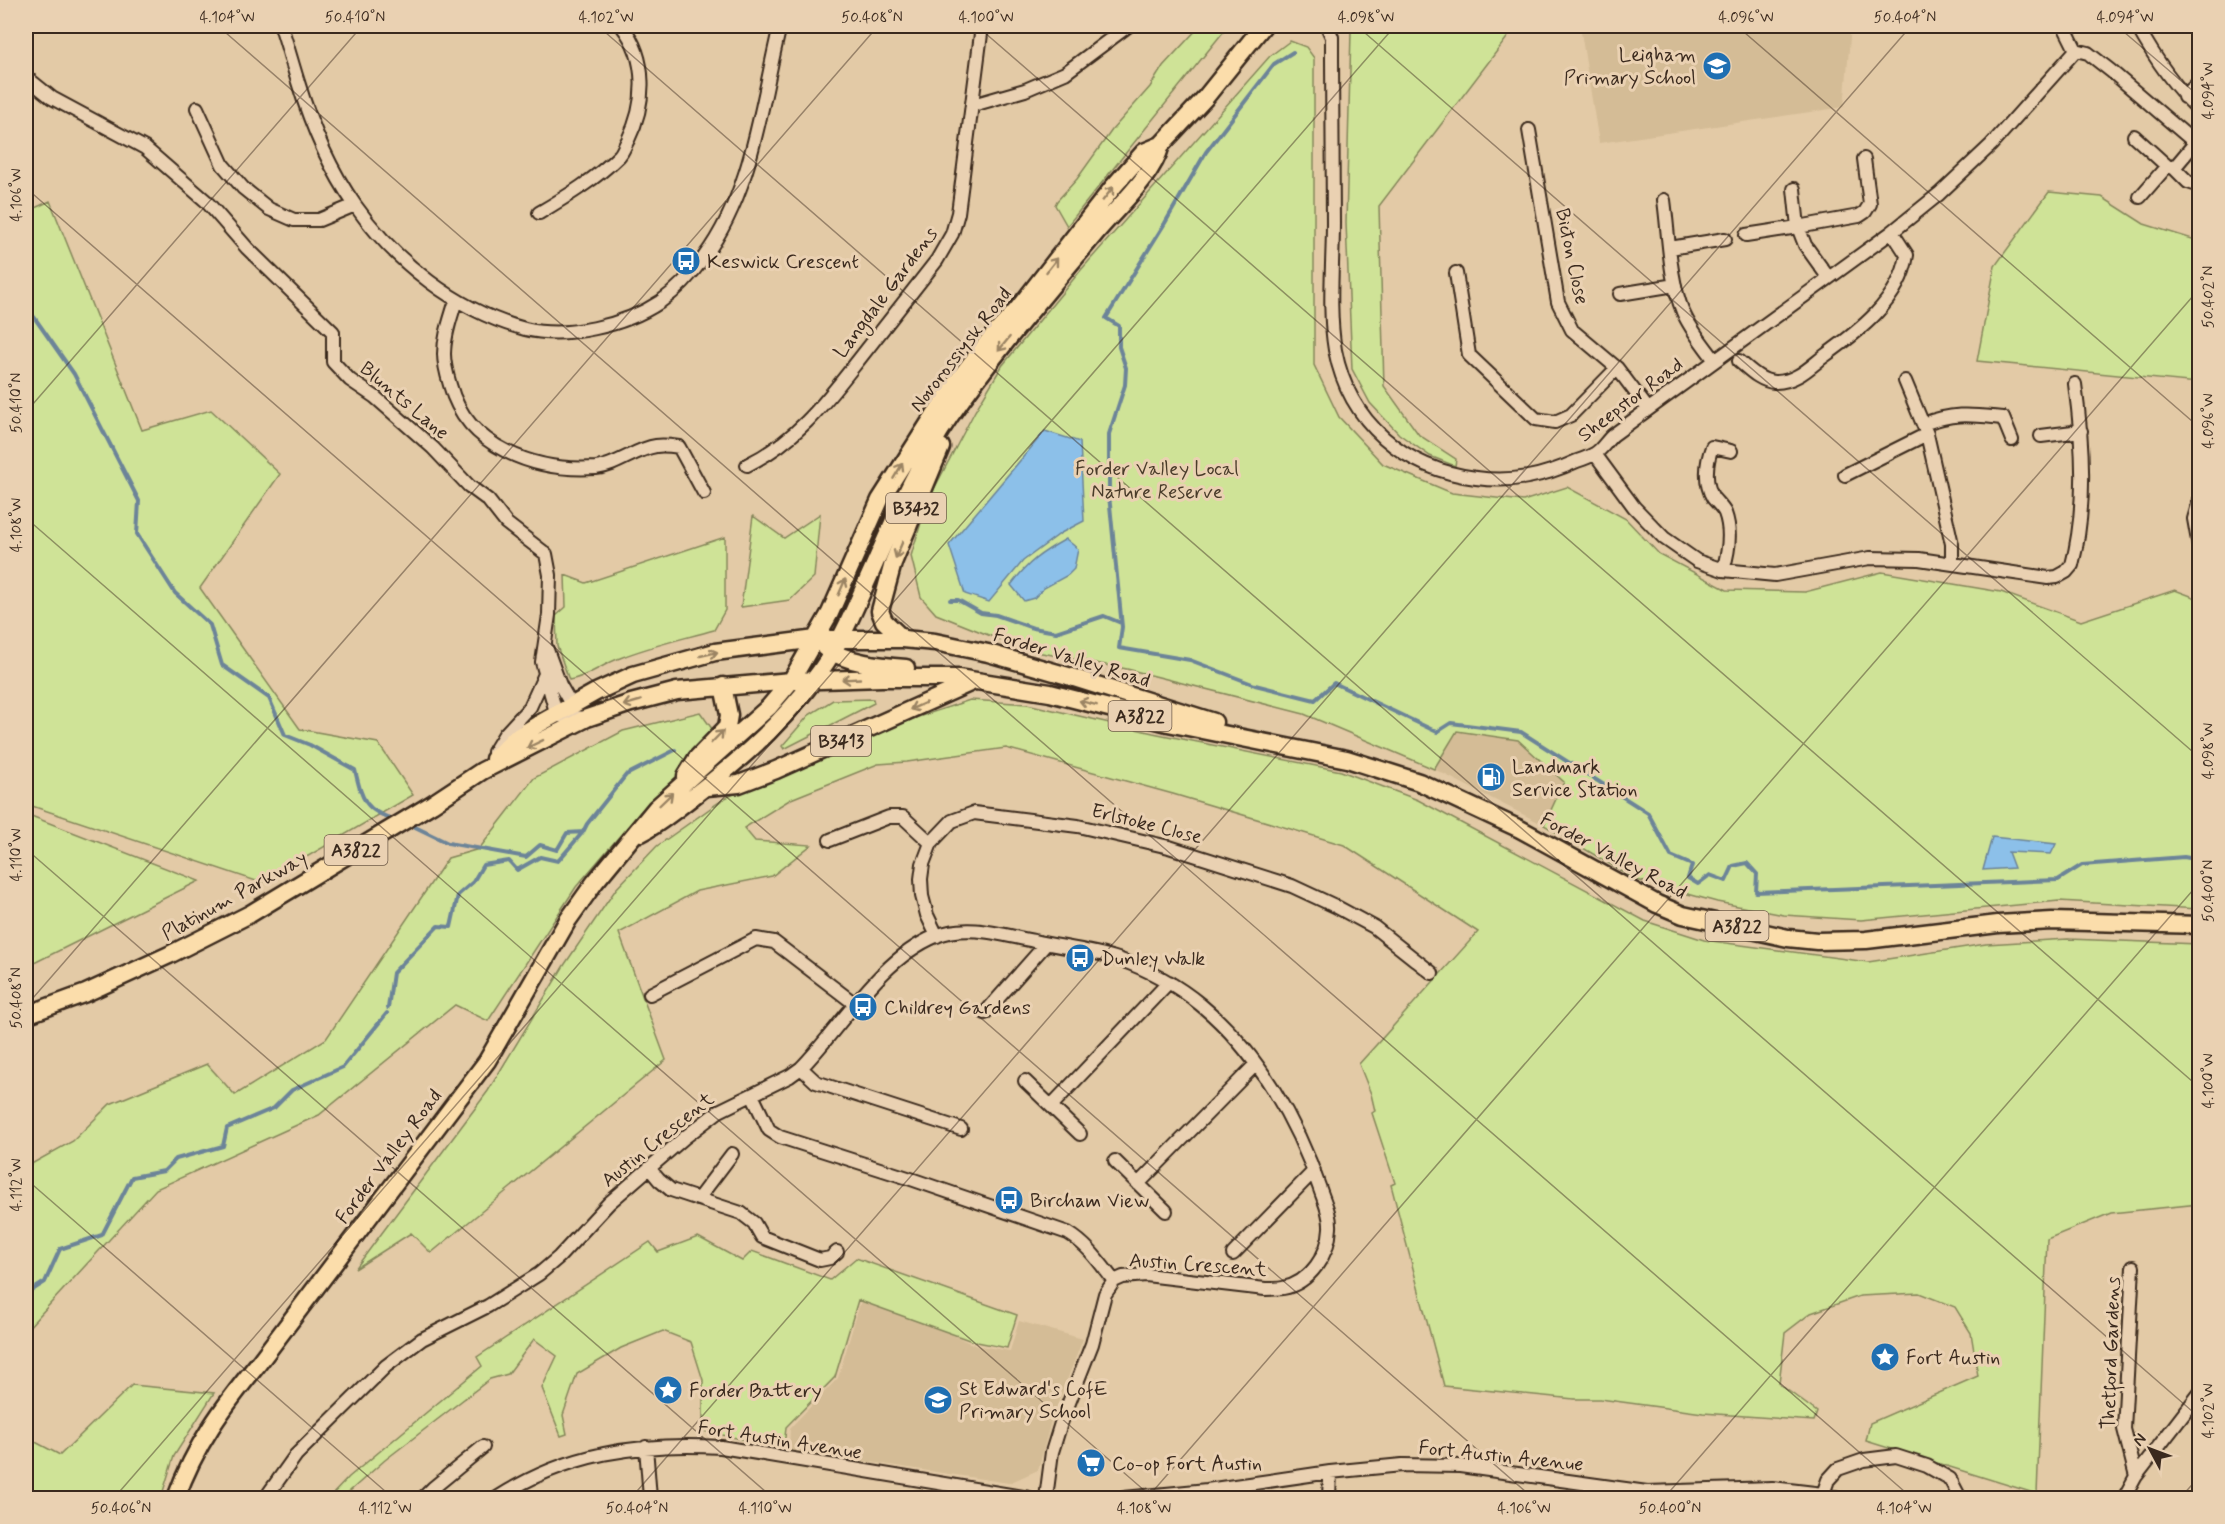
<svg xmlns="http://www.w3.org/2000/svg" width="2225" height="1524" font-family="Mynerve,sans-serif">
<style>
.built{fill:#d4bc96}
.green{fill:#cfe397;stroke:#85865a;stroke-width:1.5}
.water{fill:#8cc0e9;stroke:#6c8498;stroke-width:1.5}
.lines{fill:none;stroke-linecap:round;stroke-linejoin:round}
.stream{stroke:#6c8498;stroke-width:4}
.minor-casing{stroke:#3b2a1e;stroke-width:16}
.major-casing{stroke:#3b2a1e;stroke-width:21}
.minor{stroke:#ead1b2;stroke-width:12}
.major{stroke:#fbddab;stroke-width:16}
.oneway{stroke:#9b8464}
.ticks{fill:none;stroke:#3b2a1e;stroke-width:1.5;stroke-opacity:0.45}
.labels{text-anchor:middle;stroke-width:6;stroke-linejoin:round;paint-order:stroke}
.shield{fill:#ead1b2;stroke:#705c4a;stroke-width:1.5}
.shield-label{font-size:18px;font-weight:bold;fill:#3b2a1e}
.poi-label{font-size:20px;fill:#3b2a1e;stroke:#ead1b2;text-anchor:start}
.street-label{font-size:20px;fill:#3b2a1e;stroke:#ead1b2}
.park-label{font-size:20px;fill:#4a3c2a;stroke:#ead1b2}
.neatline{fill:none;stroke:#3b2a1e;stroke-width:2}
.ticks-label{font-size:15px;text-anchor:middle;fill:#3b2a1e}
</style>
<rect width="100%" height="100%" fill="#e3caa6"/>
<filter id="ink" filterUnits="userSpaceOnUse"><feTurbulence type="fractalNoise" baseFrequency=".0167" numOctaves="2"/><feDisplacementMap in="SourceGraphic" scale="12" xChannelSelector="R" yChannelSelector="G"/><feConvolveMatrix kernelMatrix="1 2 1 2 8 2 1 2 1" color-interpolation-filters="sRGB"/></filter>
<g filter="url(#ink)">
<path class="built" d="M 1580,26 L 1851,26 L 1844,107 L 1599,143 Z
M 1457,731 L 1518,740 L 1564,782 L 1544,825 L 1434,769 Z
M 861,1300 L 930,1324 L 974,1345 L 1010,1351 L 1019,1321 L 1083,1339 L 1051,1421 L 1038,1470 L 1009,1483 L 789,1450 L 790,1428 L 838,1378 Z"/>
<path class="green" d="M 1200,26 L 1228,26 L 1067,226 L 1055,205 L 1057,201 L 1077,179 L 1112,130 L 1150,87 L 1163,66 Z
M 1353,26 L 1516,26 L 1379,206 L 1384,386 L 1419,435 L 1456,459 L 1455,466 L 1430,456 L 1399,434 L 1370,403 L 1352,369 L 1346,223 L 1351,32 Z
M 1290,41 L 1306,47 L 1314,58 L 1314,365 L 1339,417 L 1383,464 L 1452,493 L 1523,501 L 1567,487 L 1626,519 L 1659,554 L 1727,590 L 1805,592 L 1882,572 L 2001,592 L 2081,621 L 2175,590 L 2199,599 L 2199,909 L 2059,901 L 1861,920 L 1784,915 L 1717,902 L 1637,880 L 1544,825 L 1564,782 L 1518,740 L 1457,731 L 1434,769 L 1304,714 L 1127,669 L 1026,650 L 936,614 L 921,597 L 911,556 L 923,516 L 934,489 L 975,411 L 1002,366 L 1081,270 L 1270,56 Z
M 2049,192 L 2102,197 L 2144,224 L 2199,241 L 2198,383 L 1977,361 L 1995,266 Z
M 50,201 L 142,430 L 211,410 L 280,474 L 200,588 L 300,729 L 378,743 L 413,795 L 262,883 L 26,804 L 26,212 Z
M 820,514 L 814,577 L 790,600 L 741,607 L 753,516 L 784,538 Z
M 725,537 L 725,610 L 714,630 C 682,639 650,646 620,658 C 601,665 588,677 569,680 L 557,646 L 556,616 L 566,607 L 565,575 L 586,583 Z
M 873,699 L 874,703 L 784,749 L 782,746 L 809,715 L 833,700 Z
M 970,700 L 1027,704 L 1153,733 L 1341,771 L 1418,800 L 1645,921 L 1704,940 L 1868,962 L 1986,944 L 2068,939 L 2199,944 L 2199,1204 L 2111,1213 L 2047,1239 L 2037,1494 L 1866,1441 L 1870,1423 L 1978,1376 L 1971,1333 L 1955,1307 L 1919,1293 L 1860,1296 L 1811,1313 L 1785,1333 L 1779,1384 L 1817,1412 L 1814,1421 L 1703,1413 L 1600,1399 L 1574,1399 L 1444,1386 L 1391,1185 L 1395,1183 L 1372,1113 L 1375,1111 L 1371,1094 L 1359,1064 L 1478,932 L 1344,845 L 1173,794 L 1006,748 L 907,762 L 878,764 L 791,799 L 744,828 L 755,841 L 811,845 L 772,876 L 697,891 L 619,933 L 666,1060 L 431,1253 L 411,1233 L 355,1269 L 488,1091 L 563,967 L 616,889 L 657,846 L 725,798 L 819,757 L 918,717 Z
M 700,712 L 720,740 L 640,812 L 576,887 L 488,1021 L 455,1005 L 319,1115 L 156,1189 L 26,1330 L 26,1167 L 73,1141 L 110,1104 L 207,1064 L 235,1095 L 326,1039 L 448,858 L 479,849 L 534,778 L 623,731 Z
M 26,814 L 199,881 L 26,967 Z
M 698,1237 L 742,1261 L 752,1251 L 830,1280 L 856,1258 L 1017,1315 L 1007,1348 L 972,1341 L 858,1300 L 835,1377 L 786,1427 L 784,1448 L 703,1431 L 703,1380 L 691,1342 L 663,1331 L 621,1348 L 577,1374 L 563,1415 L 567,1434 L 561,1436 L 542,1388 L 557,1356 L 534,1339 L 508,1374 L 490,1379 L 385,1460 L 342,1498 L 329,1498 L 349,1477 L 482,1366 L 477,1357 L 650,1242 L 658,1252 Z
M 132,1385 L 214,1393 L 174,1456 L 161,1498 L 26,1498 L 26,1437 L 60,1455 Z"/>
<path class="water" d="M 1045,431 L 1080,442 L 1084,521 L 1061,533 L 1023,561 L 989,602 L 965,594 L 949,545 Z
M 1066,539 L 1078,549 L 1074,569 L 1068,575 L 1044,588 L 1034,598 L 1024,601 L 1011,585 C 1028,562 1041,553 1066,539 Z
M 1992,837 L 2056,844 L 2051,854 L 2008,852 L 2014,868 L 1983,870 Z"/>
<g class="lines">
<path class="stream" d="M 1293,52 L 1274,64 L 1206,152 L 1165,223 L 1106,318 L 1119,326 L 1119,347 L 1126,368 L 1125,385 L 1109,434 L 1109,495 L 1122,627 L 1119,648 L 1190,660 L 1255,685 L 1315,700 L 1334,683 L 1437,732 L 1451,723 L 1521,732 L 1648,813 L 1671,856 L 1692,865 L 1688,878 L 1698,884 L 1710,875 L 1726,881 L 1733,866 L 1747,863 L 1757,874 L 1756,892 L 2058,880 L 2082,865 L 2184,857 L 2200,860
M 26,308 L 34,317 L 74,374 L 139,501 L 137,534 L 175,593 L 210,625 L 222,665 L 269,698 L 285,735 L 310,745 L 355,770 C 362,799 364,811 396,820
M 950,600 L 958,600 L 981,613 L 996,615 L 1033,628 L 1056,632 L 1104,616 L 1121,623
M 409,824 L 448,843 L 526,857 L 540,845 L 557,850 L 567,833 L 583,832
M 388,1008 L 393,973 L 438,926 L 451,927 L 458,895 L 473,882 L 483,865 L 509,861 L 517,870 L 540,857 L 558,861 L 583,832 L 587,824 L 626,775 L 675,750
M 26,1294 L 45,1282 L 60,1249 L 102,1235 L 132,1177 L 164,1171 L 176,1159 L 223,1146 L 227,1128 L 274,1108 L 292,1090 L 343,1067 L 387,1013"/>
<g class="minor-casing">
<path id="minor" d="M 281,26 C 287,44 292,63 298,82 C 311,125 329,168 355,205 C 395,262 457,311 525,329 C 566,339 624,326 660,302 C 677,290 692,274 704,257 C 753,191 761,103 780,26
M 1327,26 L 1332,37 L 1332,59 C 1332,114 1333,168 1333,223 C 1333,264 1328,309 1335,350 C 1349,423 1405,469 1476,478 C 1513,483 1544,476 1577,461 C 1583,459 1589,457 1594,454 C 1601,451 1607,440 1613,435 L 1892,232 L 1939,194 L 1991,145 L 2076,50
M 2064,26 L 2076,50 L 2088,53 L 2111,71 L 2200,147
M 2137,26 C 2154,57 2173,86 2200,111
M 26,77 L 52,98 L 145,148 L 206,201 L 247,248 L 333,332 L 333,362 L 350,380 L 375,397 L 433,448 L 469,486 L 488,500 L 506,523 L 546,554 L 550,575 L 549,615 L 542,662 L 557,716 L 587,718
M 2184,97 L 2200,81
M 973,105 L 1025,90 L 1065,73 L 1128,26
M 197,108 L 223,165 L 243,188 L 269,209 L 294,220 L 319,220 L 355,205
M 1529,130 L 1558,302 L 1572,330 L 1617,368 L 1648,409
M 2134,136 L 2167,166 L 2174,168 L 2188,182 L 2200,186
M 2174,168 L 2195,143
M 2140,197 L 2167,166
M 1664,200 C 1669,237 1669,278 1683,312 C 1690,329 1703,344 1714,359
M 539,213 C 566,197 597,178 619,156 C 623,152 625,145 628,140 C 646,104 648,59 622,26
M 1746,235 L 1798,227 L 1794,189
M 1670,248 L 1725,239
M 1456,273 L 1469,355 L 1536,419 L 1555,422 L 1571,415 L 1617,368
M 1828,277 L 1805,245 L 1798,227 L 1859,216 L 1865,212 L 1870,204 L 1864,159
M 1620,294 L 1675,285
M 456,300 C 451,318 444,335 444,354 C 444,364 447,375 450,385 C 467,448 536,472 596,468 C 617,466 635,449 656,446 C 663,445 672,446 679,447 L 704,493
M 1739,361 C 1749,369 1760,381 1774,382 C 1794,383 1808,369 1823,357 C 1858,332 1900,301 1907,255 L 1892,232
M 1905,381 L 1927,434 L 1952,544 L 1952,563
M 1923,424 C 1955,412 1971,415 2003,418 L 2012,440
M 2041,436 L 2081,431
M 1595,454 L 1634,507 L 1664,538 L 1697,561 L 1723,570 L 1775,575 L 1870,558 L 1919,559 L 2048,578 L 2057,577 L 2066,572 L 2072,565 C 2087,507 2083,443 2075,384
M 747,465 C 796,441 824,404 857,362 C 884,328 910,294 937,260 L 952,234 L 958,213 L 982,26
M 1845,475 L 1927,434
M 2200,498 L 2194,519 L 2200,552
M 1723,570 C 1729,551 1732,532 1725,513 C 1722,507 1717,503 1713,498 C 1704,483 1706,463 1712,447 L 1731,451
M 546,647 L 560,685 L 572,706
M 494,752 L 505,734 L 530,707 L 545,674
M 830,840 L 889,817 L 903,817 L 931,843
M 937,936 L 927,915 L 922,896 L 921,879 L 923,864 L 931,843 L 952,821 L 974,813 L 1078,826 L 1169,847 L 1292,886 L 1335,906 L 1374,927 L 1432,973
M 650,994 L 756,939 L 774,942 L 855,1004
M 985,1013 L 1046,944
M 801,1068 L 816,1082 L 961,1129
M 1025,1081 L 1080,1134
M 752,1095 L 769,1130 L 780,1137 L 908,1178 L 1068,1233 C 1088,1245 1100,1263 1114,1281
M 1051,1106 L 1169,982
M 1115,1161 L 1166,1211
M 649,1168 L 659,1180 L 671,1190 L 741,1213 L 754,1223 L 762,1237 L 820,1260 L 830,1258 L 837,1252
M 1138,1184 L 1256,1064
M 698,1199 L 732,1154
M 1233,1254 L 1314,1171
M 2133,1267 L 2124,1429 L 2136,1476
M 646,1447 L 650,1498
M 269,1493 L 296,1455 L 386,1366 L 422,1339 L 488,1306 L 539,1274 L 559,1257 L 609,1203 L 684,1138 L 719,1111 L 790,1076 L 801,1068 C 842,1026 880,959 936,936 C 968,923 1002,935 1034,941 C 1061,947 1091,950 1118,959 C 1147,969 1177,985 1201,1005 C 1257,1051 1297,1121 1320,1189 C 1324,1201 1331,1215 1330,1228 C 1329,1254 1310,1283 1283,1288 C 1277,1289 1271,1289 1265,1289 L 1146,1275 L 1123,1277 L 1114,1281 L 1105,1294 L 1092,1344 L 1061,1423 L 1052,1452 L 1046,1498
M 1823,1494 L 1828,1480 L 1838,1469 L 1864,1460 L 1896,1456 L 1927,1466 L 1950,1479 L 1960,1498
M 423,1498 L 433,1488 L 483,1447
M 497,1498 C 566,1453 640,1442 721,1447 L 1029,1498
M 1124,1498 L 1207,1490 L 1330,1472 L 1402,1465 L 1460,1466 L 1647,1492 L 1772,1488 L 1823,1494 L 1839,1498
M 1329,1498 L 1330,1472
M 2124,1498 L 2136,1476 L 2200,1393"/>
</g>
<g class="major-casing">
<path id="major" d="M 903,639 L 884,621 L 880,611 L 893,563 L 941,447
M 825,648 C 848,663 879,666 906,668
M 494,759 L 514,739 L 537,725 L 596,692 L 633,675 L 715,652 L 816,639 L 903,639 L 935,642 L 988,653 L 1068,676 L 1214,722
M 686,776 L 697,758 L 727,727 L 729,715 L 723,686
M 707,787 L 739,784 L 776,770 L 972,682
M 641,833 C 655,826 666,817 678,808 C 728,770 775,732 813,681 C 835,653 849,622 863,590 C 890,531 913,470 950,416 C 994,353 1045,294 1094,235 C 1116,208 1152,178 1161,145
M 26,1015 L 86,993 L 169,955 L 250,914 L 432,804 L 482,771 L 587,718 L 631,703 L 677,691 L 791,681 L 882,678 L 958,678 L 1050,693 L 1168,723 L 1347,759 L 1419,782 L 1520,829 L 1657,904 L 1683,915 L 1788,938 L 1817,941 L 1866,940 L 1998,924 L 2052,921 L 2200,925
M 176,1498 C 195,1445 223,1407 258,1364 L 487,1061 L 568,920 L 595,882 L 656,808 L 769,707 L 791,681 L 830,613 L 880,500 L 951,389 L 989,340 L 1017,310 L 1114,186 L 1144,152 L 1161,145 L 1205,98 L 1263,26"/>
</g>
<use href="#minor" class="minor"/>
<use href="#major" class="major"/>
</g>
<defs><path id="oneway-shaft" d="M-6 0H5M1.5-3L5.5 0L1.5 3" fill="none" stroke-width="1.6" stroke-linecap="round" stroke-linejoin="round" transform="scale(1.5)"/></defs>
<g class="oneway">
<use href="#oneway-shaft" transform="translate(1108 194) rotate(-52)"/>
<use href="#oneway-shaft" transform="translate(1052 265) rotate(-52)"/>
<use href="#oneway-shaft" transform="translate(1004 344) rotate(129)"/>
<use href="#oneway-shaft" transform="translate(898 471) rotate(-59)"/>
<use href="#oneway-shaft" transform="translate(899 550) rotate(113)"/>
<use href="#oneway-shaft" transform="translate(842 587) rotate(-67)"/>
<use href="#oneway-shaft" transform="translate(709 654) rotate(-13)"/>
<use href="#oneway-shaft" transform="translate(851 679) rotate(177)"/>
<use href="#oneway-shaft" transform="translate(632 703) rotate(164)"/>
<use href="#oneway-shaft" transform="translate(1088 703) rotate(-166)"/>
<use href="#oneway-shaft" transform="translate(918 706) rotate(156)"/>
<use href="#oneway-shaft" transform="translate(717 737) rotate(-46)"/>
<use href="#oneway-shaft" transform="translate(535 744) rotate(154)"/>
<use href="#oneway-shaft" transform="translate(666 799) rotate(-44)"/>
</g>
</g>
<path class="ticks" d="M 218,26 L 1912,1498M 598,26 L 2200,1418M 977,26 L 2200,1088M 1357,26 L 2200,758M 1737,26 L 2200,428M 2117,26 L 2200,97M 26,188 L 1533,1498M 26,412 L 362,26M 26,518 L 1153,1498M 26,849 L 773,1498M 26,1006 L 878,26M 26,1179 L 393,1498M 114,1498 L 1395,26M 631,1498 L 1911,26M 1147,1498 L 2200,288M 1664,1498 L 2200,882M 2180,1498 L 2200,1476"/>
<defs>
<g id="school-disc" transform="scale(1.5)"><circle r="9.5" fill="#1f6fb2" stroke="#ead1b2"/><path d="M0-5L7-2L0 1L-7-2ZM-4 1L0 2.5L4 1V4Q0 6-4 4Z" fill="#fff"/></g>
<g id="bus-disc" transform="scale(1.5)"><circle r="9.5" fill="#1f6fb2" stroke="#ead1b2"/><path d="M-5-6H5V4H4V6H2V4H-2V6H-4V4H-5ZM-3.5-4V0h7V-4ZM-3.5 1.2v1.5H-2V1.2ZM2 1.2v1.5H3.5V1.2Z" fill="#fff"/></g>
<g id="fuel-disc" transform="scale(1.5)"><circle r="9.5" fill="#1f6fb2" stroke="#ead1b2"/><path d="M-5.5-6h7V0h2V4h1.3V-2.5L3-4.5l.8-.8L6-3V5H2.5V1h-1V6h-7ZM-4.2-4.7v3.2H.2V-4.7Z" fill="#fff"/></g>
<g id="sight-disc" transform="scale(1.5)"><circle r="9.5" fill="#1f6fb2" stroke="#ead1b2"/><path d="M0-6L1.8-2.2L6-1.7L2.9 1.2L3.7 5.4L0 3.3L-3.7 5.4L-2.9 1.2L-6-1.7L-1.8-2.2Z" fill="#fff"/></g>
<g id="supermarket-disc" transform="scale(1.5)"><circle r="9.5" fill="#1f6fb2" stroke="#ead1b2"/><path d="M-6-5.5h2.5l.6 2H6L4.5 2H-2.5L-4.4-4H-6ZM-1.5 3.2a1.3 1.3 0 1 0 .1 0ZM3 3.2a1.3 1.3 0 1 0 .1 0Z" fill="#fff"/></g>
</defs>
<g fill-rule="evenodd">
<use href="#school-disc" x="1717" y="66"/>
<use href="#bus-disc" x="686" y="261"/>
<use href="#fuel-disc" x="1491" y="777"/>
<use href="#bus-disc" x="1080" y="958"/>
<use href="#bus-disc" x="863" y="1007"/>
<use href="#bus-disc" x="1009" y="1200"/>
<use href="#sight-disc" x="1885" y="1357"/>
<use href="#sight-disc" x="668" y="1390"/>
<use href="#school-disc" x="938" y="1400"/>
<use href="#supermarket-disc" x="1091" y="1463"/>
</g>
<g class="labels">
<g class="shield">
<rect x="886" y="493" width="60" height="30" rx="4.5"/>
<rect x="1108.5" y="701" width="63" height="30" rx="4.5"/>
<rect x="811" y="726" width="60" height="30" rx="4.5"/>
<rect x="324.5" y="835" width="63" height="30" rx="4.5"/>
<rect x="1705.5" y="911" width="63" height="30" rx="4.5"/>
</g>
<g class="shield-label">
<text x="916" y="514">B3432</text>
<text x="1140" y="722">A3822</text>
<text x="841" y="747">B3413</text>
<text x="356" y="856">A3822</text>
<text x="1737" y="932">A3822</text>
</g>
<g class="poi-label">
<text x="1696" y="61" text-anchor="end">Leigham<tspan x="1696" dy="23">Primary School</tspan></text>
<text x="707" y="268">Keswick Crescent</text>
<text x="1512" y="773">Landmark<tspan x="1512" dy="23">Service Station</tspan></text>
<text x="1101" y="965">Dunley Walk</text>
<text x="884" y="1014">Childrey Gardens</text>
<text x="1030" y="1207">Bircham View</text>
<text x="1906" y="1364">Fort Austin</text>
<text x="959" y="1395">St Edward's CofE<tspan x="959" dy="23">Primary School</tspan></text>
<text x="689" y="1397">Forder Battery</text>
<text x="1112" y="1470">Co-op Fort Austin</text>
</g>
<g class="street-label">
<text transform="translate(1573 256) rotate(78)" y="7">Bicton Close</text>
<text transform="translate(885 292) rotate(-53)" y="7">Langdale Gardens</text>
<text transform="translate(960 349) rotate(-52)" y="7">Novorossiysk Road</text>
<text transform="translate(1630 399) rotate(-37)" y="7">Sheepstor Road</text>
<text transform="translate(405 400) rotate(40)" y="7">Blunts Lane</text>
<text transform="translate(1072 657) rotate(17)" y="7">Forder Valley Road</text>
<text transform="translate(1147 823) rotate(14)" y="7">Erlstoke Close</text>
<text transform="translate(1614 855) rotate(28)" y="7">Forder Valley Road</text>
<text transform="translate(234 895) rotate(-29)" y="7">Platinum Parkway</text>
<text transform="translate(657 1139) rotate(-39)" y="7">Austin Crescent</text>
<text transform="translate(388 1156) rotate(-53)" y="7">Forder Valley Road</text>
<text transform="translate(1198 1264) rotate(4)" y="7">Austin Crescent</text>
<text transform="translate(2110 1353) rotate(-88)" y="7">Thetford Gardens</text>
<text transform="translate(780 1439) rotate(9)" y="7">Fort Austin Avenue</text>
<text transform="translate(1501 1455) rotate(6)" y="7">Fort Austin Avenue</text>
</g>
<g class="park-label">
<text x="1157" y="475">Forder Valley Local<tspan x="1157" dy="23">Nature Reserve</tspan></text>
</g>
</g>
<rect width="2225" height="1524" fill="none" stroke="#ead1b2" stroke-width="66"/>
<g transform="translate(2150 1449) rotate(311)" stroke="#ead1b2" stroke-width="4.5" paint-order="stroke">
<path d="M0-4.5L10 22L0 15L-10 22Z" fill="#3b2a1e"/>
<text y="-9" font-size="16" font-weight="bold" text-anchor="middle" fill="#3b2a1e">N</text>
</g>
<rect x="33" y="33" width="2159" height="1458" class="neatline"/>
<g class="ticks-label">
<text x="227" y="22">4.104°W</text>
<text x="355" y="22">50.410°N</text>
<text x="606" y="22">4.102°W</text>
<text x="872" y="22">50.408°N</text>
<text x="986" y="22">4.100°W</text>
<text x="1366" y="22">4.098°W</text>
<text x="1746" y="22">4.096°W</text>
<text x="1905" y="22">50.404°N</text>
<text x="2125" y="22">4.094°W</text>
<text transform="translate(2208 91) rotate(-90)" y="5">4.094°W</text>
<text transform="translate(16 195) rotate(-90)" y="5">4.106°W</text>
<text transform="translate(2208 297) rotate(-90)" y="5">50.402°N</text>
<text transform="translate(16 403) rotate(-90)" y="5">50.410°N</text>
<text transform="translate(2208 421) rotate(-90)" y="5">4.096°W</text>
<text transform="translate(16 525) rotate(-90)" y="5">4.108°W</text>
<text transform="translate(2208 751) rotate(-90)" y="5">4.098°W</text>
<text transform="translate(16 855) rotate(-90)" y="5">4.110°W</text>
<text transform="translate(2208 891) rotate(-90)" y="5">50.400°N</text>
<text transform="translate(16 998) rotate(-90)" y="5">50.408°N</text>
<text transform="translate(2208 1081) rotate(-90)" y="5">4.100°W</text>
<text transform="translate(16 1185) rotate(-90)" y="5">4.112°W</text>
<text transform="translate(2208 1411) rotate(-90)" y="5">4.102°W</text>
<text x="121" y="1513">50.406°N</text>
<text x="385" y="1513">4.112°W</text>
<text x="637" y="1513">50.404°N</text>
<text x="765" y="1513">4.110°W</text>
<text x="1144" y="1513">4.108°W</text>
<text x="1524" y="1513">4.106°W</text>
<text x="1670" y="1513">50.400°N</text>
<text x="1904" y="1513">4.104°W</text>
</g>
</svg>
